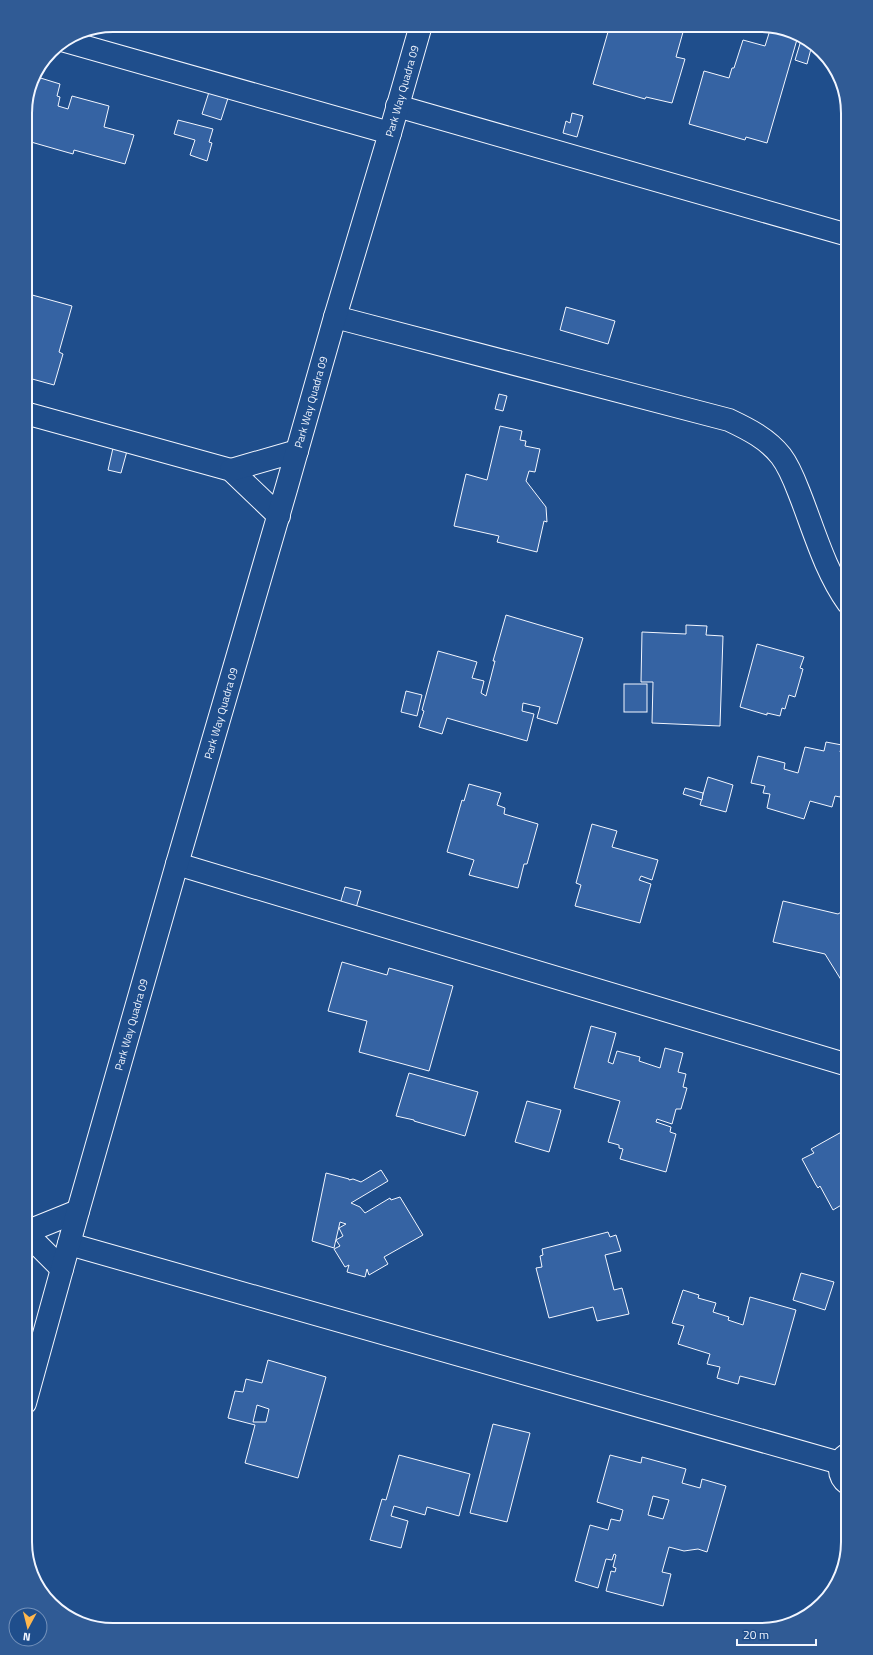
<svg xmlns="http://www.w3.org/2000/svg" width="873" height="1655" font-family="'Titillium Web',sans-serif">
	<rect width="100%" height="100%" fill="#1f4e8c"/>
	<g fill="#3563a3" stroke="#f2f6ff" fill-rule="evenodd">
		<polygon points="610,25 685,25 676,57 685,59 672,103 646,97 645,99 593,84"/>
		<polygon points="771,27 798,36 767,143 746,137 745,140 689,124 704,71 729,78 732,68 734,68 743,40 765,46"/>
		<polygon points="802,37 808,40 807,43 812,45 807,64 795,60"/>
		<polygon points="34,76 60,84 57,96 60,97 58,106 68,109 72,96 109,106 104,127 134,135 125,164 74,150 73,154 31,142 25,161 25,107"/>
		<polygon points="209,92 229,95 221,120 202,114"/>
		<polygon points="572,113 583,116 577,137 563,133 566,121 570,123"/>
		<polygon points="178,120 213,129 209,142 212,143 207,161 190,155 195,140 174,134"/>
		<polygon points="25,293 72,306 59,352 63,354 54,385 25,377"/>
		<polygon points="566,307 615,321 608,344 560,330"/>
		<polygon points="499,394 507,396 503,411 495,409"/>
		<polygon points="500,426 522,431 520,440 526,441 525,446 540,449 535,472 529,471 526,481 546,507 547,522 544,521 537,552 497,542 499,536 454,526 466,474 487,480"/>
		<polygon points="113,448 127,451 121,473 108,470"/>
		<polygon points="506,615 583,638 557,724 537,718 540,707 523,703 522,711 534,714 527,741 447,718 442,734 419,727 424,711 422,710 438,651 477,662 472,678 484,681 481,693 486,696 495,661 493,661"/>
		<polygon points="686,625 707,626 706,635 723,636 720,726 652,723 653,682 641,682 642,632 686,634"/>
		<polygon points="757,644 804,657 800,668 803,669 795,697 789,695 785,709 782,708 780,716 767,713 767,715 740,707"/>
		<polygon points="25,655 30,657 25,673"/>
		<rect x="624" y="684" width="23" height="28"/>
		<polygon points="406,691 422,695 417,716 401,712"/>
		<polygon points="826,742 842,745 840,752 847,754 841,774 846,776 840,797 835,796 832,807 810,801 804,819 767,808 770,794 763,793 765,786 751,783 758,756 785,763 784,769 798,773 805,747 824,751"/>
		<polygon points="708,777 733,785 726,812 700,805"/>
		<polygon points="469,784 501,793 497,805 505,808 504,814 538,824 527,864 524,864 518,888 469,875 474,860 447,852 462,800 464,801"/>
		<polygon points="685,788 703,793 702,800 683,794"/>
		<polygon points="592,824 617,831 612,847 658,860 652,880 641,876 639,880 651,884 640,923 575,906 581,885 576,883"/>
		<polygon points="345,887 361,891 356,908 340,904"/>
		<polygon points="783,901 838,914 848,908 848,991 825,954 773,942"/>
		<polygon points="342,962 387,975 389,968 453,986 429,1071 359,1052 367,1021 328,1011"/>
		<polygon points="591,1026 616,1033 608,1062 613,1064 617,1051 640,1057 639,1061 660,1068 665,1048 683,1053 678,1072 686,1074 683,1087 687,1088 681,1109 676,1109 672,1124 657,1119 656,1122 671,1127 670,1132 676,1134 666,1172 620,1159 623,1149 619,1148 619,1145 608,1142 620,1101 574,1088"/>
		<polygon points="409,1073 478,1092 465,1136 414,1121 414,1120 396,1116"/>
		<polygon points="527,1101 561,1110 549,1152 515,1142"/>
		<polygon points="845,1130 847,1133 848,1133 848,1201 833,1210 820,1186 818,1188 816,1185 802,1159 814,1153 811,1149"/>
		<polygon points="381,1170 388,1181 351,1203 360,1207 365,1213 390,1198 391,1200 400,1197 423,1235 384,1257 388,1264 369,1275 367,1269 365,1277 347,1272 349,1265 345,1267 334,1249 340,1246 336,1240 343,1236 339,1228 346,1224 340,1222 334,1248 312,1241 326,1173 349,1179 349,1180 353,1179 361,1182"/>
		<polygon points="608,1232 610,1237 616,1235 621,1251 605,1255 614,1290 622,1288 629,1314 597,1321 593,1307 549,1318 536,1268 542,1267 540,1256 543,1255 542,1249"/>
		<polygon points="801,1273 834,1282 825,1310 793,1300"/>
		<polygon points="683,1290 699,1295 698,1298 716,1303 713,1312 729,1317 728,1320 743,1325 750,1297 796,1310 775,1385 740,1376 738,1384 717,1378 720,1367 707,1364 710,1354 678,1344 684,1326 672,1323"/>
		<path d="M268,1360L326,1377L298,1478L245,1463L255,1425L228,1418L235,1391L243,1392L246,1379L262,1383ZM257,1405L269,1409L266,1422H253Z"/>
		<polygon points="493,1424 530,1433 507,1522 470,1513"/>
		<polygon points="399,1455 470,1474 459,1516 427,1507 425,1515 394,1506 391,1516 408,1521 401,1548 370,1540 382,1499 386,1500"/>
		<path d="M610,1455L641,1463L642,1457L686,1469L682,1483L700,1488L702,1479L726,1486L707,1552L698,1549L684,1551L669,1547L662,1572L671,1574L663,1606L606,1591L611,1571L615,1572L616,1568L613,1567L616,1555L614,1554L612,1560L606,1559L598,1588L575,1581L590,1525L608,1530L611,1519L620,1521L623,1510L597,1502ZM653,1496L669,1500L663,1519L648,1515Z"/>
	</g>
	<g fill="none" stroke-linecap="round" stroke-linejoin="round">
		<g stroke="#f2f6ff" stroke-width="24">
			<g id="minor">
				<polyline points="65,41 390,133"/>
				<polyline points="397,106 848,235"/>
				<path d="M335,317L729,420C748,429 768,439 781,456C791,469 796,485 802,500C815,534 826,572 848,603"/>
				<polyline points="25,413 231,470 279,516"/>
				<polyline points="231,470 297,451"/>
				<polyline points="177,864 848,1065"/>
				<polyline points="25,1232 62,1269"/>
				<polyline points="26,1232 78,1211"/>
				<polyline points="69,1244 840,1463"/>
				<path id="s1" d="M25,1403L78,1211L177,864L287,486L335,317L390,133L421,25"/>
				<path d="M848,1484C838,1477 836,1460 848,1454"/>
			</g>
		</g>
		<use href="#minor" stroke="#1f4e8c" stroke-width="22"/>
	</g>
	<g text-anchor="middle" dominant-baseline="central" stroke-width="3" stroke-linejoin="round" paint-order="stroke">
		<g font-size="11" fill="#f2f6ff" stroke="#1f4e8c">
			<text stroke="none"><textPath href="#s1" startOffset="1365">Park Way Quadra 09</textPath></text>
			<text stroke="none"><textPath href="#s1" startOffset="1041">Park Way Quadra 09</textPath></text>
			<text stroke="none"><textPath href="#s1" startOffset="717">Park Way Quadra 09</textPath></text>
			<text stroke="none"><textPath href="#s1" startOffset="393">Park Way Quadra 09</textPath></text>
		</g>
	</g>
	<path d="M0 0H873V1655H0ZM113 32H760A81 81 0 0 1 841 113V1542A81 81 0 0 1 760 1623H113A81 81 0 0 1 32 1542V113A81 81 0 0 1 113 32Z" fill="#305b95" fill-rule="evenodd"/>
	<path fill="none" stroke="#f2f6ff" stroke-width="2" d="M113 32H760A81 81 0 0 1 841 113V1542A81 81 0 0 1 760 1623H113A81 81 0 0 1 32 1542V113A81 81 0 0 1 113 32Z"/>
	<g transform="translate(28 1627) rotate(187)"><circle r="19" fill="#1f4e8c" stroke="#7391ba"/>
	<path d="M0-3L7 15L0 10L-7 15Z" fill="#ffb74d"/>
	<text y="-6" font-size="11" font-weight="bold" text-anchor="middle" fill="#f2f6ff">N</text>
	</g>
	<path d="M737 1639v6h79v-6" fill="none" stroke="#f2f6ff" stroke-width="2"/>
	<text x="743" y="1639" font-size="12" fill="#f2f6ff" stroke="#1f4e8c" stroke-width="3" paint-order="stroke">20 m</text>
</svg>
